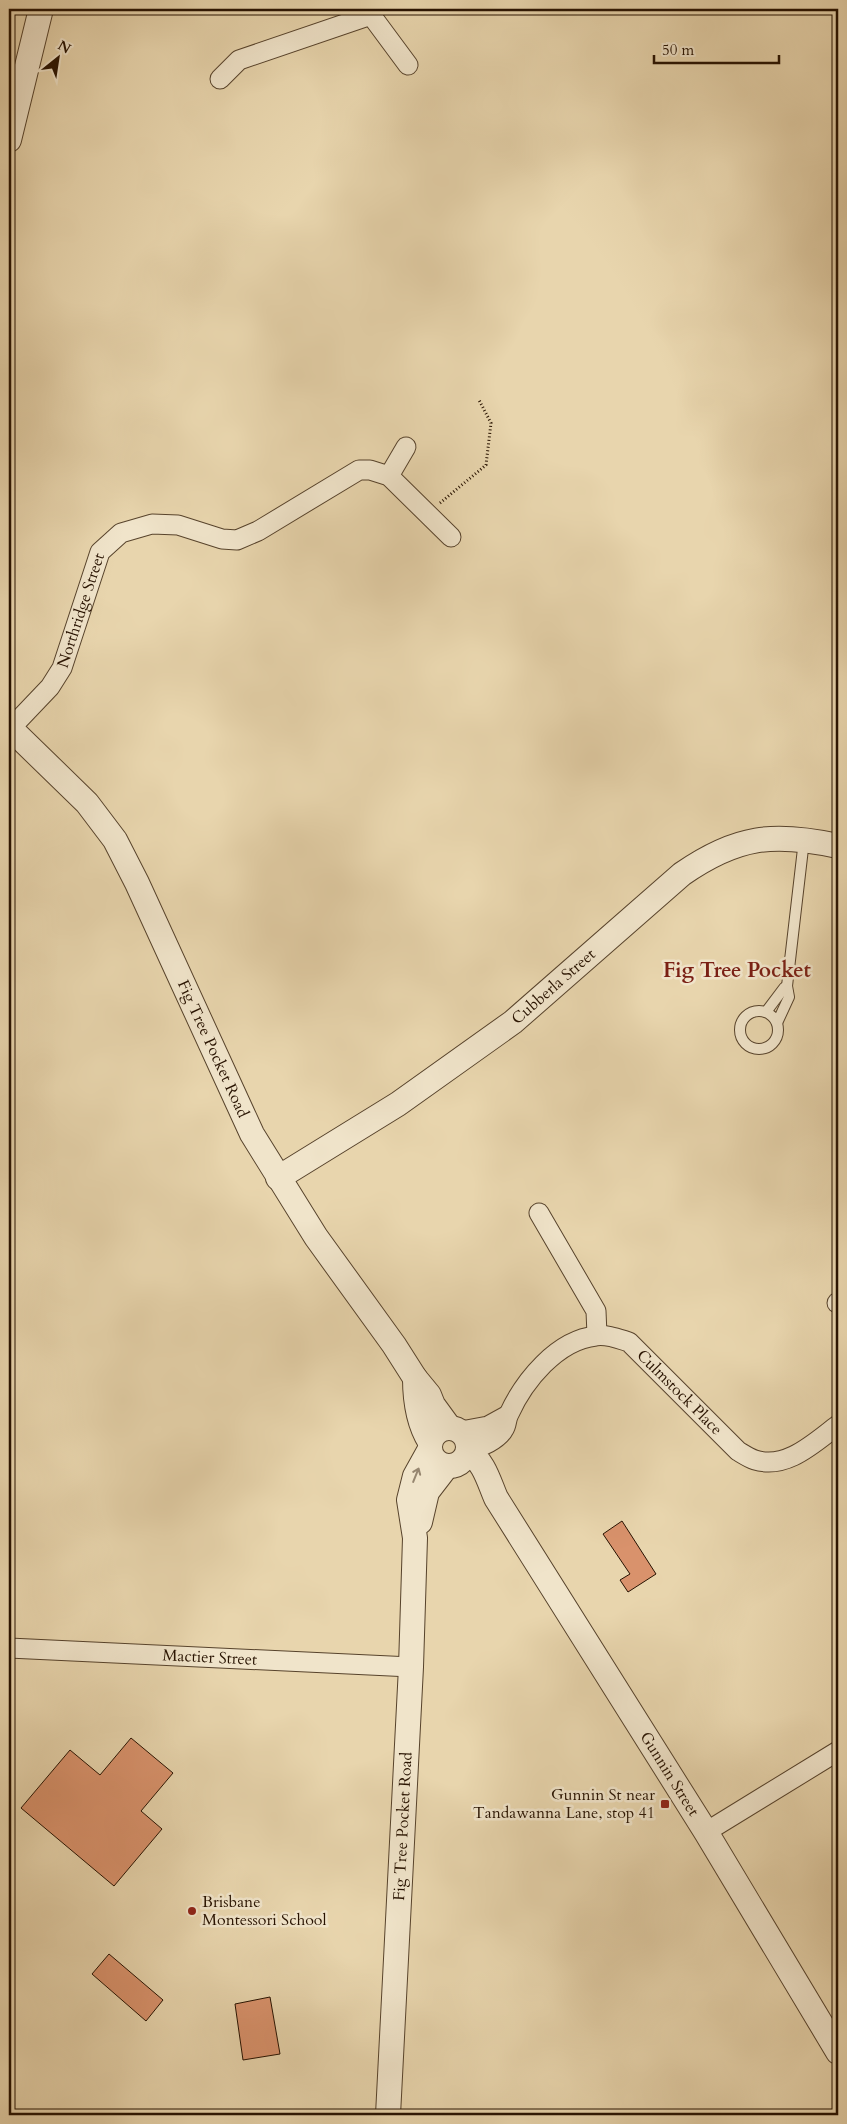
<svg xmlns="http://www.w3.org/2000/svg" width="847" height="2124" font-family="Cardo,serif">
	<rect width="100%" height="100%" fill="#e8d5ad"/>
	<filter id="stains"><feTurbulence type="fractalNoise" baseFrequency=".004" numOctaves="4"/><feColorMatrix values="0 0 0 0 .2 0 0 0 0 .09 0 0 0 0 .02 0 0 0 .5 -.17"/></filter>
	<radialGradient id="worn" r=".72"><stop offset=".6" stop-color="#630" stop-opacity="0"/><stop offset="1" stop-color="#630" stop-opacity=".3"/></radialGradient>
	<g fill="#d9926c" stroke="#271201">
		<polygon points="622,1521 656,1574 628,1592 620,1580 630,1574 603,1534"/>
		<polygon points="131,1738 173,1773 141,1811 162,1829 114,1886 21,1808 70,1750 100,1775"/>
		<polygon points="109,1954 163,2000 146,2021 92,1974"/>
		<polygon points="270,1997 280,2054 243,2060 235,2004"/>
	</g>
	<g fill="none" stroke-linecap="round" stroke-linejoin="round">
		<g stroke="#57432c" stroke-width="12">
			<g id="service">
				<circle cx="759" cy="1030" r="19"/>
				<polyline points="766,1012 784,988 787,986"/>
				<polyline points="777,1023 789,997 787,986 804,840"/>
			</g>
		</g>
		<g stroke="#57432c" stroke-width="21">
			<g id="minor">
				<polyline points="373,9 371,15 408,65"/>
				<polyline points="220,79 239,60 371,15"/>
				<polyline points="389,476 406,447"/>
				<path id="s1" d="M10,729L50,687L62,668L100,552L121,533L152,524L178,525L222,539L237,540L258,531L359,470H370L389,476L451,537"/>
				<polyline points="539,1213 596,1311 597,1335"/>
				<polyline points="837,1303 838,1302"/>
				<polyline points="461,1431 488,1426 508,1415"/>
				<path id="s2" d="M469,1448C480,1449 499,1439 504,1429C507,1425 506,1419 509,1414C524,1381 557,1340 596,1336C607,1334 619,1339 629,1342L738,1451C743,1454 749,1458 755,1460C787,1470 815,1442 838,1425"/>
				<path id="s3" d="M9,1648L411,1667"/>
				<polyline points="706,1832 838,1751"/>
			</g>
		</g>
		<g stroke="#57432c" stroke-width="26">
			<g id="tertiary">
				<polyline points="9,140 41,9"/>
				<path id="s4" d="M9,727L87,803L115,840L137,883L252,1134L316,1237L394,1345L415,1378L429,1395L433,1405L449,1427"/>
				<path id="s5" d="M278,1178L398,1104L513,1022L682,874C737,836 773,832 838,846"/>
				<path d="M415,1378C415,1401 418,1423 430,1442"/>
				<circle cx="449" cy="1447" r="19"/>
				<path id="s6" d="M468,1452C484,1461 489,1482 496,1498L706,1832L838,2052"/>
				<polyline points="420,1522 427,1492 447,1466"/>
				<path id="s7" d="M388,2115L411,1667L415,1538L409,1500L415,1476L430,1449"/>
			</g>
		</g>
		<polyline stroke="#271201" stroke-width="3" stroke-dasharray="1 2.5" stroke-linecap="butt" points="440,503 486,465 491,423 479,400"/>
		<use href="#service" stroke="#f0e4ca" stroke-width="10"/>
		<use href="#minor" stroke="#f0e4ca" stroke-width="19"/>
		<use href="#tertiary" stroke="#f0e4ca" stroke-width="24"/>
	</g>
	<defs><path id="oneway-shaft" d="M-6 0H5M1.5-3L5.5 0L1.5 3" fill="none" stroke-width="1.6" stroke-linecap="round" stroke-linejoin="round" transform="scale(1.25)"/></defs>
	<use stroke="#968670" href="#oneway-shaft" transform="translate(416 1475) rotate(-68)"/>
	<g fill="#8f2418" stroke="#f0e4ca" stroke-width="2">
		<rect x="660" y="1799" width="10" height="10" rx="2.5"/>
		<circle cx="192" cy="1911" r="5"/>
	</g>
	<g text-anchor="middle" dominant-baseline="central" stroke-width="5" stroke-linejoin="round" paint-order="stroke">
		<g font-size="16" fill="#271201" stroke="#f0e4ca">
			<text stroke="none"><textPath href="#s1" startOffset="141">Northridge Street</textPath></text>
			<text stroke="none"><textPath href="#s5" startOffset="336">Cubberla Street</textPath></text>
			<text stroke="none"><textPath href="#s4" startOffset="386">Fig Tree Pocket Road</textPath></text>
			<text stroke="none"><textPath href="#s2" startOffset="284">Culmstock Place</textPath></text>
			<text stroke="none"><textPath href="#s3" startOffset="201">Mactier Street</textPath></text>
			<text stroke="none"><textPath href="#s6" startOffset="381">Gunnin Street</textPath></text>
			<text stroke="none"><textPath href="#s7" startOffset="289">Fig Tree Pocket Road</textPath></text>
		</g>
		<g font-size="16" fill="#271201" stroke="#f0e4ca" text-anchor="end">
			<text x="655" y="1795">Gunnin St near<tspan x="655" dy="18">Tandawanna Lane, stop 41</tspan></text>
			<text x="202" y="1902" text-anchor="start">Brisbane<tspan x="202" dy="18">Montessori School</tspan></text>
		</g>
		<g font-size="21" font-weight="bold" fill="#7a1f14" stroke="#f0e4ca">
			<text x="737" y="970">Fig Tree Pocket</text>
		</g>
	</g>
	<rect width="847" height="2124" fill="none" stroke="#e8d5ad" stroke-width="30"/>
	<rect x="10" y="10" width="827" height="2104" fill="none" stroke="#271201" stroke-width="2.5"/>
	<rect x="15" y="15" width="817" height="2094" fill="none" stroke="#271201"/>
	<g transform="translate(58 58) rotate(30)" stroke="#f0e4ca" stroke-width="4" paint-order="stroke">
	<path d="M0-4L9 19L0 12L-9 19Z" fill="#271201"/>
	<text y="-8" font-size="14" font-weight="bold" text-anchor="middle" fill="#271201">N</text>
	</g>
	<path d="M654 55v8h125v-8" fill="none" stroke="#271201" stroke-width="2.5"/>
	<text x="662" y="55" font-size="15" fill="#271201" stroke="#f0e4ca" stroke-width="4" paint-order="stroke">50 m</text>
	<rect width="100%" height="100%" filter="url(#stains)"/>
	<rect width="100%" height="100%" fill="url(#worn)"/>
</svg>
